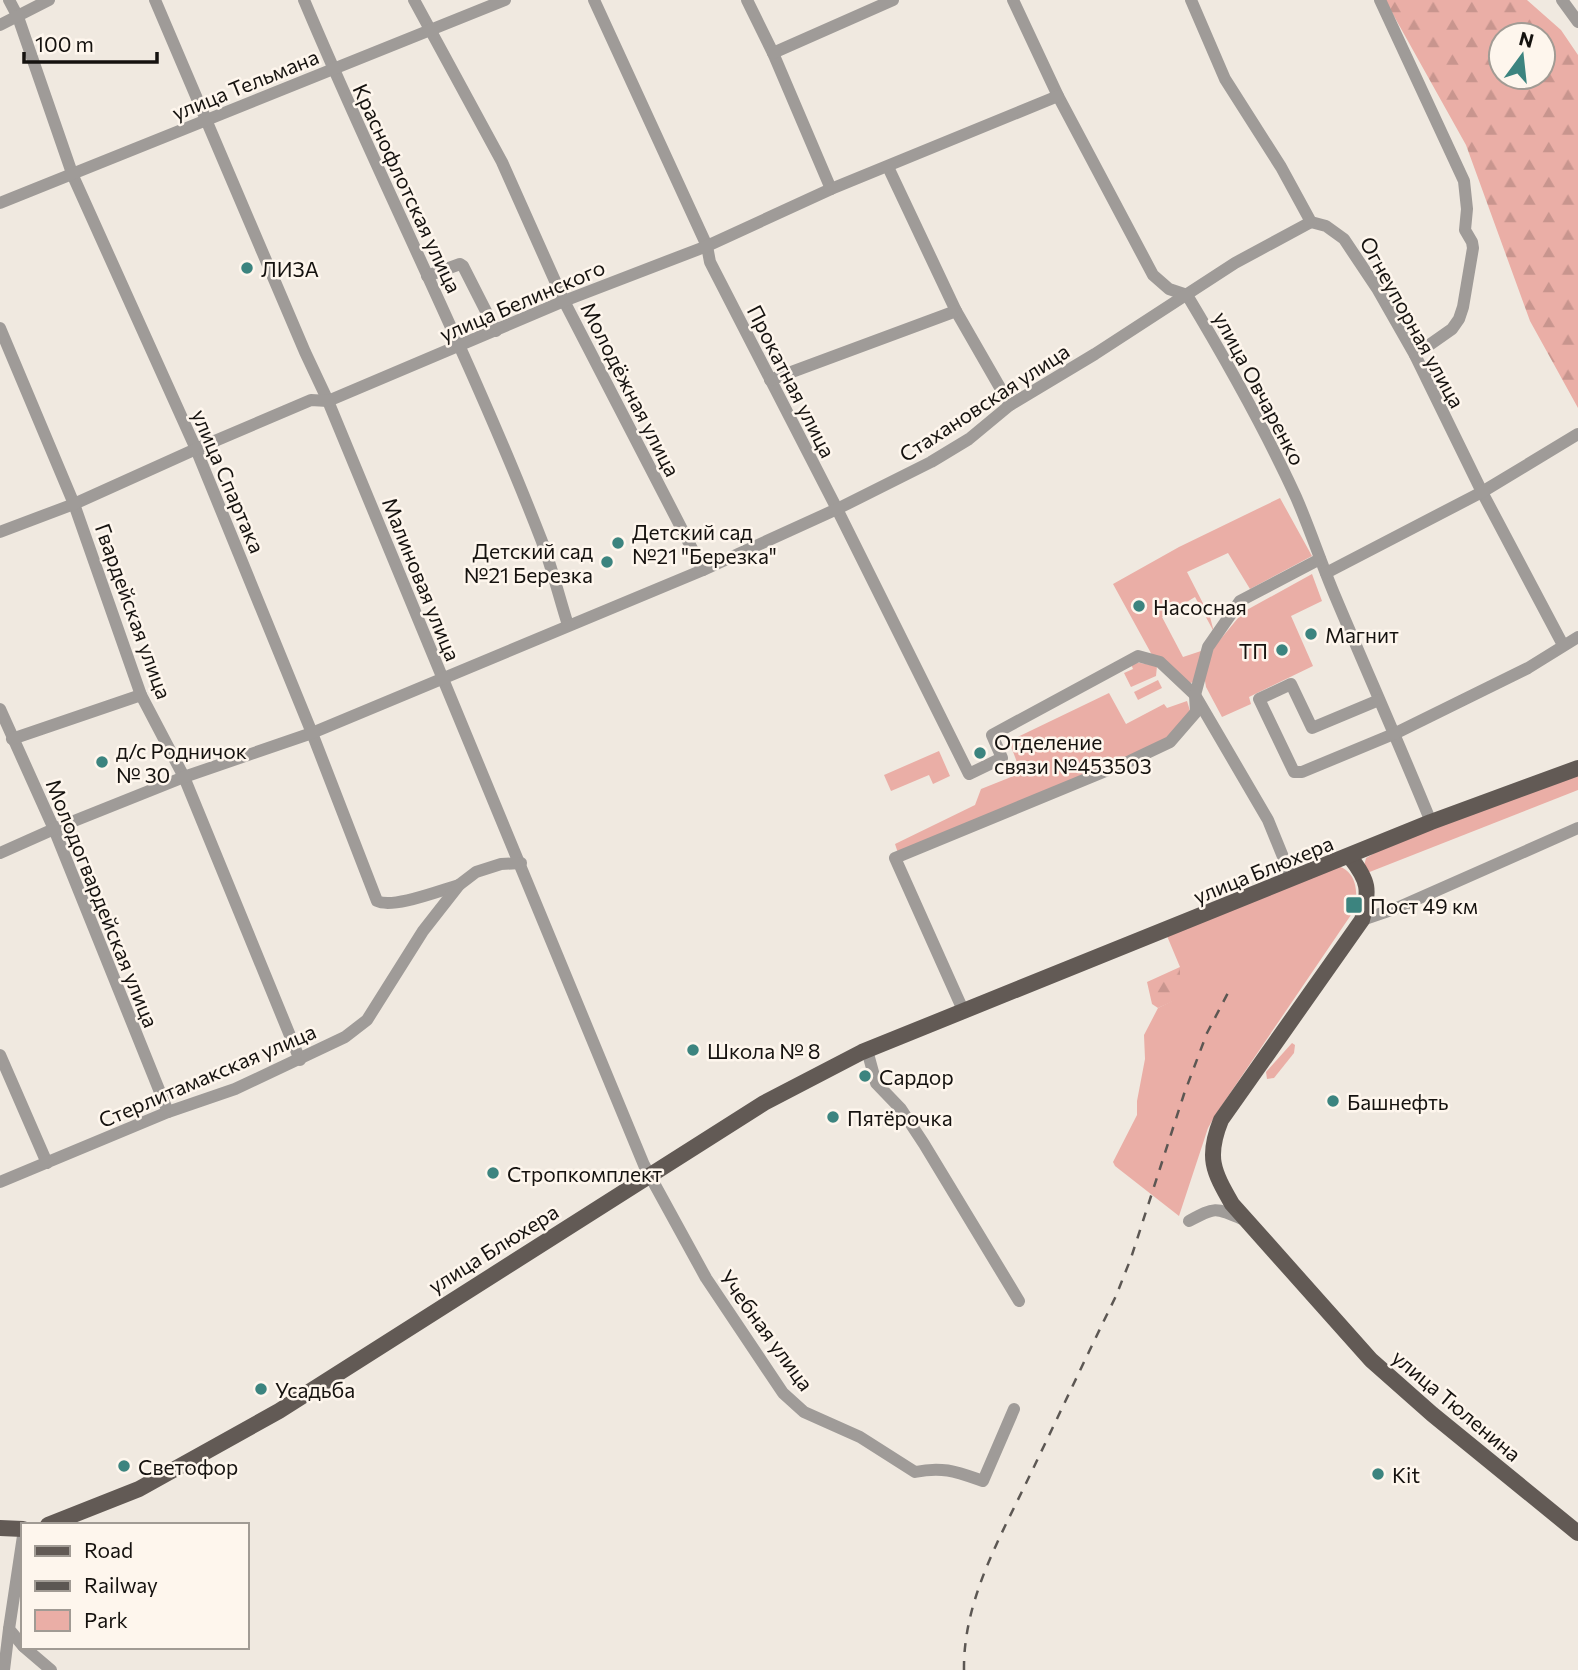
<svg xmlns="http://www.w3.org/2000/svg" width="1578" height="1670" font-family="Commissioner,sans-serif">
	<defs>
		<pattern id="forest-firs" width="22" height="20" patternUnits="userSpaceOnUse" patternTransform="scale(1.75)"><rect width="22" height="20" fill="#eaaea6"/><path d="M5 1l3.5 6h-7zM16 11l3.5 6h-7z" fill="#c8958e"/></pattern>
	</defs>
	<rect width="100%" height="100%" fill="#f0e9e0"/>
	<g fill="#eaaea6">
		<polygon points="1280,498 1312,556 1250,589 1228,553 1187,572 1210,617 1214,632 1195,597 1162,617 1183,657 1204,650 1195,682 1190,683 1152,655 1113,584 1179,547"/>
		<polygon points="1312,574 1322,601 1291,616 1313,666 1249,697 1251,704 1222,717 1206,687 1204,675 1214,647 1243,612"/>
		<polygon points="1135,662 1157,666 1156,676 1131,687 1124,673 1133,669 1131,664"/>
		<polygon points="1158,680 1162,688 1138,700 1134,692"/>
		<polygon points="1109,693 1126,724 1164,704 1167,708 1187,701 1191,714 1167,741 898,853 895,844 975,805 981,789 1021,773 1009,741"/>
		<polygon points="939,751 950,776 933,784 929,775 891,791 884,775"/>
		<polygon points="1578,774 1578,790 1367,873 1364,866 1366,858 1385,847"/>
		<path d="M1338,866C1357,872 1358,892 1355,909L1216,1114L1208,1128L1179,1216L1115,1166L1113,1162L1137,1115V1101L1145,1059L1144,1035L1158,1008L1180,997V967L1167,936Z"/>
		<polygon points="1292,1043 1295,1045 1294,1053 1274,1078 1267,1079 1266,1072"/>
	</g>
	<g fill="url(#forest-firs)" fill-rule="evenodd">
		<path d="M1385,0H1527L1561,30L1578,55V408L1530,321L1466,145ZM1501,35H1543V77H1501Z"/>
		<polygon points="1180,967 1180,998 1158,1008 1152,1004 1147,982"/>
	</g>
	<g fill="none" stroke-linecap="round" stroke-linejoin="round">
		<g stroke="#9f9b98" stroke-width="12">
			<path d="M9,0L18,17L73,176L196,449L312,733L377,901C393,909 441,890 459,885"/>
			<path d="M155,0L305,352L328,401L644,1165L706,1278L783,1393L804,1412L860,1437L915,1472C943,1466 957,1472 983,1481L1014,1409"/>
			<path d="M304,0C380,181 470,356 541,539C552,567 559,597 568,625"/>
			<polyline points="414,0 502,162 564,301 703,570"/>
			<polyline points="594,0 707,246 710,262 837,509 969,774 1002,758 992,735 1138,656 1160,662 1195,695 1268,820 1292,879"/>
			<polyline points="747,0 773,53 831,189"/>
			<path d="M1013,0L1058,96L1153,275L1169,289L1187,295C1226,360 1264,427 1296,497C1310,529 1321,563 1335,596C1367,672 1400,746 1431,822"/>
			<polyline points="1191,0 1225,79 1281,167 1311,222 1326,226 1344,239 1378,290 1415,355 1482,492 1563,645"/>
			<polyline points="1380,0 1464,181 1467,209 1465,230 1472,242 1473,248 1463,307 1459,319 1452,329 1415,355"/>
			<polyline points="1562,0 1578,22"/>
			<polyline points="0,25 49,0"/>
			<polyline points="773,53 893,0"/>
			<polyline points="888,167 956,311 1010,405"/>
			<polyline points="0,203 505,0"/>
			<polyline points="427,276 460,264 463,266 496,331"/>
			<polyline points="0,328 74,504 141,695 184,777 300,1060"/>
			<polyline points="770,380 956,311"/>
			<polyline points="0,532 74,504 196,449 311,400 328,401 564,301 707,246 831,189 1058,96"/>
			<polyline points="1326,573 1482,492 1578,434"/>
			<polyline points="1379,700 1312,728 1291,684 1259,699 1294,772 1302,772 1396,733 1528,668 1578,637"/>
			<polyline points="0,709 54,829 168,1112"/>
			<polyline points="12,739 141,695"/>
			<polyline points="0,853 54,829 184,777 312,733 703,570 837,509 931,462 969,439 1010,405 1095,354 1235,263 1311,222"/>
			<polyline points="1362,920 1397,908 1578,828"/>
			<polyline points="963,1010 895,858 1130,761 1170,742 1196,712 1195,695 1208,647 1240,601 1320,559"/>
			<polyline points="867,1050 876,1083 901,1109 924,1144 1019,1301"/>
			<polyline points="0,1055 47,1163"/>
			<polyline points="0,1182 168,1112 235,1089 345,1037 367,1020 423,931 459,885 476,872 501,864 521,863"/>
			<path d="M1189,1221C1215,1207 1215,1207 1242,1219"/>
			<polyline points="23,1536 9,1629 23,1646"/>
			<polyline points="24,1647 51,1670"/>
			<polyline points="4,1670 9,1629"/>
		</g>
		<g stroke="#625a55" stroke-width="16">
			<path d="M1350,857C1369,881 1370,890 1362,920L1221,1120C1206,1157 1213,1171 1232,1204L1371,1360L1432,1414L1578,1533"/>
			<polyline points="48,1525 139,1489 279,1411 764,1103 862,1052 1431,822 1578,768"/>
			<polyline points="0,1528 23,1529"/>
		</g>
		<path stroke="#5c5753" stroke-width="2.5" stroke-dasharray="9 9" stroke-linecap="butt" d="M964,1670C963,1600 1001,1536 1030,1475C1059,1415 1087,1355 1116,1296L1131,1258L1184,1094L1207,1033L1230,989"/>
	</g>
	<g fill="#3c847f" stroke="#fef6ed" stroke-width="2.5">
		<circle cx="247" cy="268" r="7"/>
		<circle cx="618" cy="543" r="7"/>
		<circle cx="607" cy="562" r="7"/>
		<circle cx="1139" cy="606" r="7"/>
		<circle cx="1311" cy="634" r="7"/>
		<circle cx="1282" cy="650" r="7"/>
		<circle cx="980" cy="753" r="7"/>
		<circle cx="102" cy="762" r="7"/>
		<rect x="1345" y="896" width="18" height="18" rx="3.5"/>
		<circle cx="693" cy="1050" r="7"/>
		<circle cx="865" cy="1076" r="7"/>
		<circle cx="1333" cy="1101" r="7"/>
		<circle cx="833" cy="1117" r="7"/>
		<circle cx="493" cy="1173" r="7"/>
		<circle cx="261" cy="1389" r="7"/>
		<circle cx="124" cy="1466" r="7"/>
		<circle cx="1378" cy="1474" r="7"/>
	</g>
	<g text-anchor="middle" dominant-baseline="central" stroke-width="5" stroke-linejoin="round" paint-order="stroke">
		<g font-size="21" fill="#15120f" stroke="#fef6ed">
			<text transform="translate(245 84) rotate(-22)">улица Тельмана</text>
			<text transform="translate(408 188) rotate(65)">Краснофлотская улица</text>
			<text transform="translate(522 300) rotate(-23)">улица Белинского</text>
			<text transform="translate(1413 322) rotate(61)">Огнеупорная улица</text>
			<text transform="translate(792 381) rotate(63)">Прокатная улица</text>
			<text transform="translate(1260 388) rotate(62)">улица Овчаренко</text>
			<text transform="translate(631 389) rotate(63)">Молодёжная улица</text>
			<text transform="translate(984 402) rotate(-33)">Стахановская улица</text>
			<text transform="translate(229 481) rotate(67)">улица Спартака</text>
			<text transform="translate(422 579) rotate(68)">Малиновая улица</text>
			<text transform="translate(134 611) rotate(70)">Гвардейская улица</text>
			<text transform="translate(1263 869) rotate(-22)">улица Блюхера</text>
			<text transform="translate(103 903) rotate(68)">Молодогвардейская улица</text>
			<text transform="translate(207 1075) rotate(-23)">Стерлитамакская улица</text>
			<text transform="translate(493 1248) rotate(-32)">улица Блюхера</text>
			<text transform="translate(767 1330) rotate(54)">Учебная улица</text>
			<text transform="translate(1457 1405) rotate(40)">улица Тюленина</text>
		</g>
		<g font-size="21" fill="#15120f" stroke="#fef6ed" text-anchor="start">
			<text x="261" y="268">ЛИЗА</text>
			<text x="632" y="531">Детский сад<tspan x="632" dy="24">№21 "Березка"</tspan></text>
			<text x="593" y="550" text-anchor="end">Детский сад<tspan x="593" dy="24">№21 Березка</tspan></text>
			<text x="1153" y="606">Насосная</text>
			<text x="1325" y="634">Магнит</text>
			<text x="1268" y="650" text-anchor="end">ТП</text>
			<text x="994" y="741">Отделение<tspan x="994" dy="24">связи №453503</tspan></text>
			<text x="116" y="750">д/с Родничок<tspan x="116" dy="24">№ 30</tspan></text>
			<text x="1370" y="905">Пост 49 км</text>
			<text x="707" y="1050">Школа № 8</text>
			<text x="879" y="1076">Сардор</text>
			<text x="1347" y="1101">Башнефть</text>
			<text x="847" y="1117">Пятёрочка</text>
			<text x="507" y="1173">Стропкомплект</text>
			<text x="275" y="1389">Усадьба</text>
			<text x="138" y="1466">Светофор</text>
			<text x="1392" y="1474">Kit</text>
		</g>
	</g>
	<rect x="21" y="1523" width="228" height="126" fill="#fef6ed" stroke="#a19b94" stroke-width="2"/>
	<rect x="35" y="1546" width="35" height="10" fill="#625a55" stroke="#a19b94" stroke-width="2"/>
	<text x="84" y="1558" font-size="21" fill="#15120f">Road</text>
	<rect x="35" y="1581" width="35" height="10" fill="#5c5753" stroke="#a19b94" stroke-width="2"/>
	<text x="84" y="1593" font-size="21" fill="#15120f">Railway</text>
	<rect x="35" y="1610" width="35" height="21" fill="#eaaea6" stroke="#a19b94" stroke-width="2"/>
	<text x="84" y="1628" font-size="21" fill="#15120f">Park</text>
	<g transform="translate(1522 56) rotate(15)"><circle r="33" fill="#fef6ed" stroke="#a19b94" stroke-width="2"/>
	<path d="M0-5L12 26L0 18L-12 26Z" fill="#3c847f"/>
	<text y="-10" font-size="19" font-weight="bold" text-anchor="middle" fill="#15120f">N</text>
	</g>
	<path d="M24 52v10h133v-10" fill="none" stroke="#15120f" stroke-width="3.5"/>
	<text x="35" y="52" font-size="21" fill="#15120f" stroke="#fef6ed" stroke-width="5" paint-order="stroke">100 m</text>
</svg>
